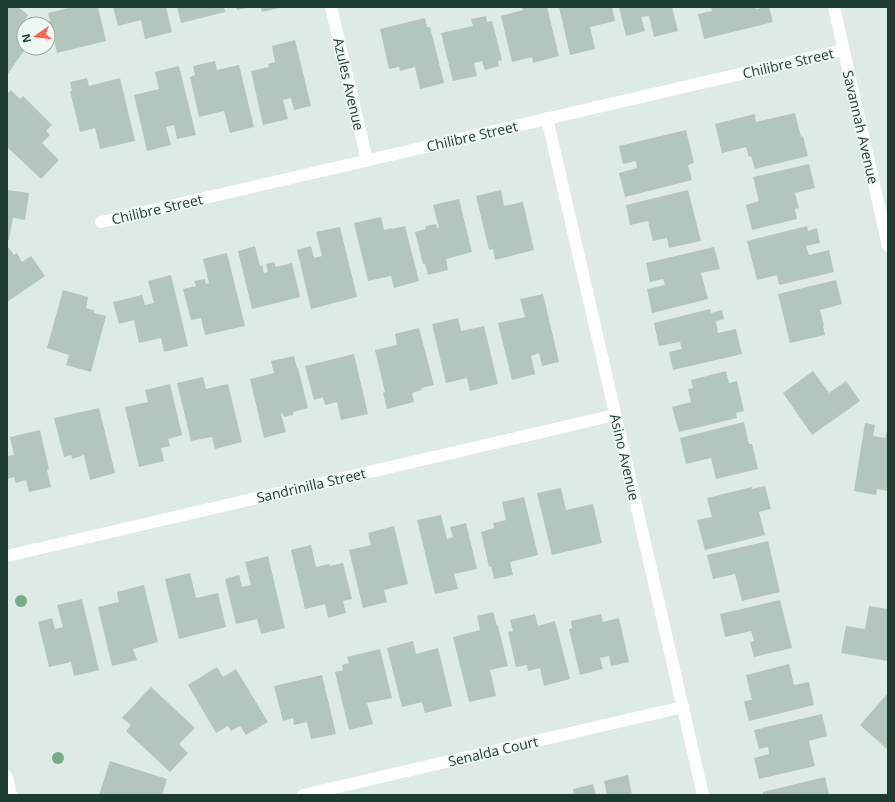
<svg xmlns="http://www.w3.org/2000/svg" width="895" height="802" font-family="'Open Sans',sans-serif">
	<rect width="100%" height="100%" fill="#ddebe4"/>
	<g fill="#b2c6bc">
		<polygon points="7,7 18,7 28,15 18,30 24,34 24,48 26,48 7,75"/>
		<polygon points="73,7 98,7 106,41 57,53 48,13"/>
		<polygon points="113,7 166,7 172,32 145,39 141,20 118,26"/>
		<polygon points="177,7 224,7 225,12 181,23"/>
		<polygon points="236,7 247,7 247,8 237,10"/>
		<polygon points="261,7 279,7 279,8 262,12"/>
		<polygon points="522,7 547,7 559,56 533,63 532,57 512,62 501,16 523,10"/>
		<polygon points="559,7 612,7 615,21 590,27 595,49 570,55"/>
		<polygon points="619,7 672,7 678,31 654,37 649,16 641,17 645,31 626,36"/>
		<polygon points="711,7 755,7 756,9 769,7 773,22 704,39 698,14 712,11"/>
		<polygon points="486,16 487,22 492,21 502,60 498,61 499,66 485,70 482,61 474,63 477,76 453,81 441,33 473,26 471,19"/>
		<polygon points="425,18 427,27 430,27 444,83 420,89 415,67 400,71 399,67 389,69 380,29"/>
		<polygon points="295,40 311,106 294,110 291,98 283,100 288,119 263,125 251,71 269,67 268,64 275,62 272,46"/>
		<polygon points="215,61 217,70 239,65 254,127 230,133 224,111 199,117 190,77 195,75 193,66"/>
		<polygon points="179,66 196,135 177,139 174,125 166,127 171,145 147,151 134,95 159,89 155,72"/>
		<polygon points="87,78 89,86 120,78 135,141 100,149 95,128 80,132 70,91 72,91 70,82"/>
		<polygon points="11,90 20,99 23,96 52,125 46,131 50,135 42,143 59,160 41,179 7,147 7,94"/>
		<polygon points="795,113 801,137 803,136 808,156 755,169 751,156 749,157 746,147 722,153 715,124 755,114 756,122"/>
		<polygon points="686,130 694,163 688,165 692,180 625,197 619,173 637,168 636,161 623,164 619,146"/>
		<polygon points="809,164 815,188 795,193 799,208 795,209 797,219 752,230 746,205 759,201 753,177"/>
		<polygon points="7,190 29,193 25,220 13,218 9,240 7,239"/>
		<polygon points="501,190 504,206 523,202 534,250 495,260 493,249 489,250 476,196"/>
		<polygon points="688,190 701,241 669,248 667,238 653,241 648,221 630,225 626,205"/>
		<polygon points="459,199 472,252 446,259 448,270 428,275 425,264 423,264 415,232 426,229 425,226 436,224 437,228 439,228 433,205"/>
		<polygon points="381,217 384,230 392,228 392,229 405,226 419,281 394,288 391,276 368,281 354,223"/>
		<polygon points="807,226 808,231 817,228 820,243 806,246 809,255 829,250 834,272 779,285 777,275 757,280 747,241"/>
		<polygon points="340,227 357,297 311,309 297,250 311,246 314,258 322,256 316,232"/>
		<polygon points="255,246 260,266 262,265 264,273 268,272 266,264 274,262 276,267 292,263 300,297 252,309 238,251"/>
		<polygon points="8,247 14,255 17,253 22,262 31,256 45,276 7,302 7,248"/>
		<polygon points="714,247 720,269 701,273 708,299 652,313 647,289 665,285 663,279 650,282 646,263"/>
		<polygon points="227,253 245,326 205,335 201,318 191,320 183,289 196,286 194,281 205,279 206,284 209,283 203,259"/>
		<polygon points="171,275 188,346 164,352 161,338 139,343 134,320 119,324 113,302 142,295 145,305 154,303 148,281"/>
		<polygon points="836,280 842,304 820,310 824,325 823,326 825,335 790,343 778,294"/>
		<polygon points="63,290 88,297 86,308 94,310 94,313 106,316 91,372 66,365 69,355 47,348"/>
		<polygon points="543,294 559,362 542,366 539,353 531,356 535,374 512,380 498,323 525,317 520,299"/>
		<polygon points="710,309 711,313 722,310 724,319 716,321 718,333 736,329 742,354 673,370 669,352 682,349 680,342 659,346 654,323"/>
		<polygon points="458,318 461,331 484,326 498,384 470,391 467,378 446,383 432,324"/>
		<polygon points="419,328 434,385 421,388 422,390 412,393 414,402 387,409 383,393 385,392 375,350 397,345 395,334"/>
		<polygon points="354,354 368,414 341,420 337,402 325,405 323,397 314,400 305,366"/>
		<polygon points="294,356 297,368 298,368 308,408 293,412 293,415 284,417 282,413 281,414 286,432 264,438 250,379 274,373 271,361"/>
		<polygon points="726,371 729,383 737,381 744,411 736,413 737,418 679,432 672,407 691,402 688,389 693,388 691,380"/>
		<polygon points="813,371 829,393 846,381 860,401 812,435 783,393"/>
		<polygon points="203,377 206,389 228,384 242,442 215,449 212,437 191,441 177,383"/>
		<polygon points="170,384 182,435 168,439 170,446 161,448 164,461 139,467 125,407 148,402 145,390"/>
		<polygon points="99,408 115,473 90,480 84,455 72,459 71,455 64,457 54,418"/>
		<polygon points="744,422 749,444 752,444 758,469 716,479 711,458 686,464 680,438"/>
		<polygon points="865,423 875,425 873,436 885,438 888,427 888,491 877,489 876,495 854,491"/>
		<polygon points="40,430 49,469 47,470 51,487 29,492 26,480 16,483 14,477 7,479 7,456 14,455 10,437"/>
		<polygon points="765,486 771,509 759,512 765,535 705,550 697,520 712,517 707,498 752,487 752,489"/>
		<polygon points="561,488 566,510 593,504 602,543 552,555 537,493"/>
		<polygon points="524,497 538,555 510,562 513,575 494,579 491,566 489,567 481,532 494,528 493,523 506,520 502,502"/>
		<polygon points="441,515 447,539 453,537 450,527 466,523 477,569 454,574 458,589 435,594 417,520"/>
		<polygon points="394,526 408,584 384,590 387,602 363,608 349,550 371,545 368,533"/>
		<polygon points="768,541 780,592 742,601 735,574 713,579 707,555"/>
		<polygon points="311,545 316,567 329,564 330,566 343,563 352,599 343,601 346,613 328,618 325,604 305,609 291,550"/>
		<polygon points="268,556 285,628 261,634 257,619 236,624 225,579 239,575 242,587 251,585 245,562"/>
		<polygon points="190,573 196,598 218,593 226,627 179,639 165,579"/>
		<polygon points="144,585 158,642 133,649 137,660 112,666 98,607 119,602 117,592"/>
		<polygon points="82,599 99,670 74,676 71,662 49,667 38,622 52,618 55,629 63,627 57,605"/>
		<polygon points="780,600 792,648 754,657 750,642 754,641 751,631 725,637 720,614"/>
		<polygon points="869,606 888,609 888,661 841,653 846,626 865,629"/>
		<polygon points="493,612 497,626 498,626 508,666 490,670 496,696 469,702 453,637 480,630 477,616"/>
		<polygon points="535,614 538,626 555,621 570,679 544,686 540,668 528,671 527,665 516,667 508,632 513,631 510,620"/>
		<polygon points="601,614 603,622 619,618 629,662 611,666 609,656 600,658 603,669 580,675 569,629 572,628 571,621"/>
		<polygon points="413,641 416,654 438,648 452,706 425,713 422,702 402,707 387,648"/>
		<polygon points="380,649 392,698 367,703 373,724 349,730 335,672 343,670 342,665 349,663 347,657"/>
		<polygon points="789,664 794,685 809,682 814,705 749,721 744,701 752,700 746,675"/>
		<polygon points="217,667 223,677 236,669 268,722 246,735 240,726 231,731 228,726 216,733 188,685"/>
		<polygon points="322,675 336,734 311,739 307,722 294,725 293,718 283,721 274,686"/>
		<polygon points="151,687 195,728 179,744 188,753 170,772 126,731 131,725 122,718"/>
		<polygon points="888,693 888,750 860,725"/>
		<polygon points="822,714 827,736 809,741 815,766 759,779 754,758 769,754 768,747 759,749 754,730"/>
		<polygon points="110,761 167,779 162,795 99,795"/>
		<polygon points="628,775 632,795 607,795 604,781"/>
		<polygon points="825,777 829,795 763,795 763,792"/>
		<polygon points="593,784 596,795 574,795 573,789"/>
	</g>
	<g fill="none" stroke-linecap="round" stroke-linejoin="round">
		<g stroke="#fff" stroke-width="12">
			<polyline points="331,7 367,160"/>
			<polyline points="834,7 888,246"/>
			<polyline points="547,118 703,795"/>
			<polyline points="101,222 844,50"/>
			<polyline points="7,556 615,415"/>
			<polyline points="303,795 683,707"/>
		</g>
		<polyline stroke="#fff" stroke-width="12" points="7,777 11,795"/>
	</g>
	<g fill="#77ab88">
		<circle cx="21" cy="601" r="6"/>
		<circle cx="58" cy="758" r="6"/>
	</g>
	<g text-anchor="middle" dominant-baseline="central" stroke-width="3.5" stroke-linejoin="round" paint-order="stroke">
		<g font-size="14" fill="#1d3c31" stroke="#eef7f2">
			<text transform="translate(788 63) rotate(-13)">Chilibre Street</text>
			<text transform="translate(349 84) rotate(77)">Azules Avenue</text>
			<text transform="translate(861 127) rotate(77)">Savannah Avenue</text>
			<text transform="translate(472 136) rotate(-13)">Chilibre Street</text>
			<text transform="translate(157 209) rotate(-13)">Chilibre Street</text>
			<text transform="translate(625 457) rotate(77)">Asino Avenue</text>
			<text transform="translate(311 485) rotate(-13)">Sandrinilla Street</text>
			<text transform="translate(493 751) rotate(-13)">Senalda Court</text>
		</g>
	</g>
	<rect width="895" height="802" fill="none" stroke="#1d3c31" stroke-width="16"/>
	<g transform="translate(36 36) rotate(257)"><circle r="19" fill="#eef7f2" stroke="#9aaca5"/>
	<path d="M0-3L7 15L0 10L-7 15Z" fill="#ff6447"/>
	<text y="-6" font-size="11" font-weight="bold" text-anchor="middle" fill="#1d3c31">N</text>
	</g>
</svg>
